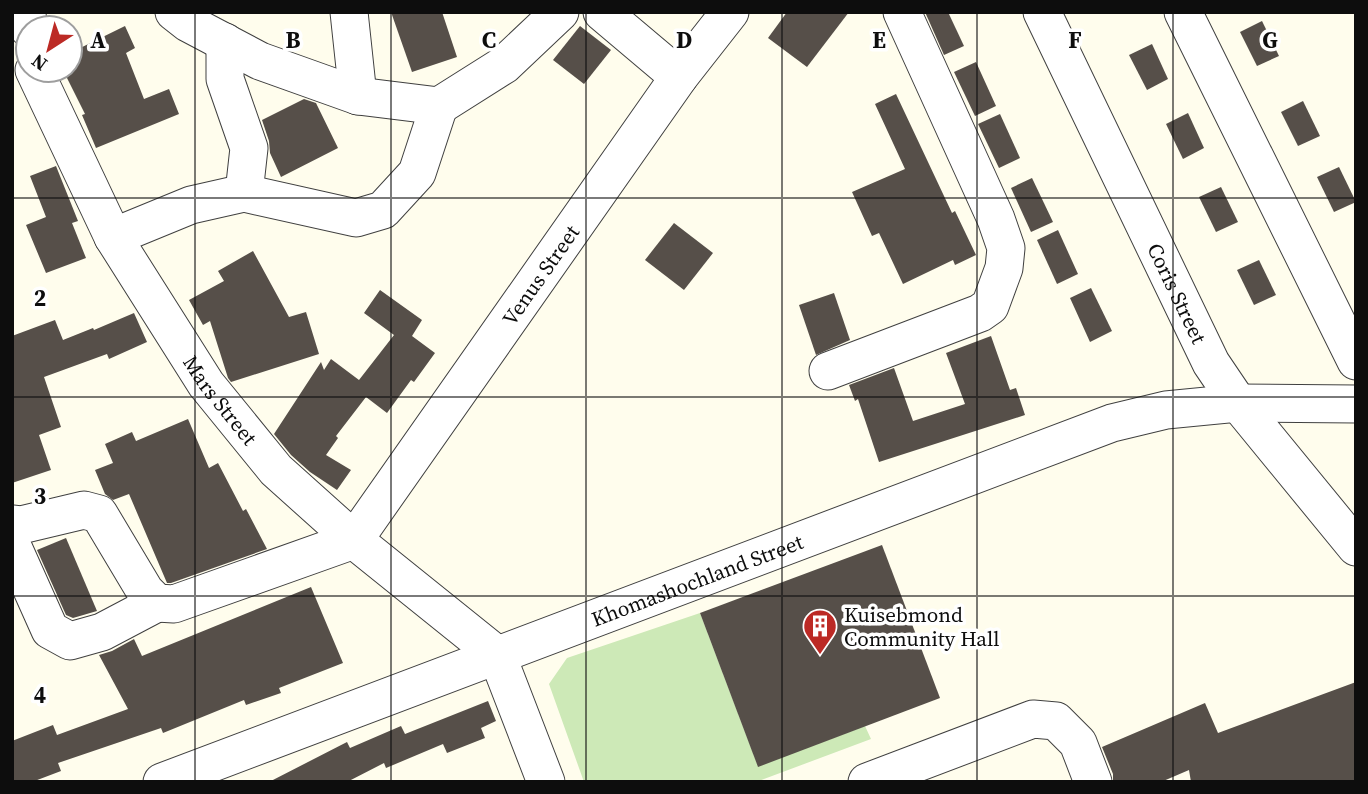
<svg xmlns="http://www.w3.org/2000/svg" width="1368" height="794" font-family="'Source Serif 4',serif">
	<rect width="100%" height="100%" fill="#fffded"/>
	<polygon fill="#cde9b7" points="700,613 758,766 865,726 871,739 756,782 584,782 549,684 567,658"/>
	<g fill="#564f49">
		<polygon points="391,12 442,12 457,57 412,72"/>
		<polygon points="787,12 849,12 807,67 768,38"/>
		<polygon points="925,12 948,12 964,46 944,55"/>
		<polygon points="1262,21 1279,56 1257,66 1240,32"/>
		<polygon points="125,26 135,48 126,53 144,99 169,89 179,114 96,148 82,115 85,114 63,70 70,70 70,53"/>
		<polygon points="580,26 611,50 584,84 553,60"/>
		<polygon points="1152,44 1168,79 1147,90 1129,55"/>
		<polygon points="976,62 996,106 975,116 954,72"/>
		<polygon points="896,94 952,213 955,211 976,255 955,265 953,260 903,284 879,233 872,236 852,192 905,169 875,104"/>
		<polygon points="304,99 316,103 338,148 281,177 270,153 269,141 262,120"/>
		<polygon points="1303,101 1320,136 1298,146 1281,112"/>
		<polygon points="1188,113 1204,148 1183,159 1166,124"/>
		<polygon points="1000,114 1020,158 999,168 978,124"/>
		<polygon points="56,166 78,221 72,223 86,258 46,273 26,225 46,217 30,176"/>
		<polygon points="1339,167 1356,202 1334,212 1317,177"/>
		<polygon points="1032,178 1053,222 1031,232 1011,188"/>
		<polygon points="1221,187 1238,222 1216,232 1199,197"/>
		<polygon points="674,223 713,253 684,290 645,260"/>
		<polygon points="1058,230 1078,274 1057,284 1037,240"/>
		<polygon points="253,251 289,317 306,312 319,354 231,382 228,378 210,321 203,325 189,300 224,281 218,271"/>
		<polygon points="1259,260 1276,295 1254,305 1237,270"/>
		<polygon points="1091,288 1112,331 1090,342 1070,298"/>
		<polygon points="380,290 422,320 412,336 435,353 414,382 411,380 387,413 366,397 336,436 338,438 326,455 351,470 337,490 310,472 291,455 274,434 321,362 324,370 331,359 359,380 394,335 364,313"/>
		<polygon points="834,293 850,340 816,355 799,305"/>
		<polygon points="134,313 147,342 109,359 107,354 44,377 61,427 39,435 51,470 12,483 12,336 55,320 63,340 93,328 94,330"/>
		<polygon points="991,336 1010,390 1016,388 1025,415 879,462 858,399 855,401 849,385 894,368 913,421 965,404 946,353"/>
		<polygon points="188,419 209,468 218,463 243,511 246,509 267,549 171,583 167,583 129,494 113,500 105,494 95,470 113,463 105,444 132,432 136,441"/>
		<polygon points="66,538 97,611 73,618 66,615 37,550"/>
		<polygon points="882,545 940,698 758,767 700,613"/>
		<polygon points="311,587 343,663 279,688 281,693 246,705 244,700 163,733 161,728 58,763 61,771 32,782 12,782 12,741 53,725 57,735 128,709 99,655 112,651 134,639 142,656"/>
		<polygon points="1356,682 1356,782 1191,782 1189,770 1161,782 1113,782 1113,774 1102,747 1205,703 1218,733"/>
		<polygon points="488,701 496,721 481,728 485,738 447,753 443,744 386,768 384,763 347,782 269,782 347,742 350,748 401,726 405,734"/>
	</g>
	<g fill="none" stroke-linecap="round" stroke-linejoin="round">
		<g stroke="#404040" stroke-width="39">
			<g id="minor">
				<polyline points="27,12 28,28"/>
				<polyline points="174,12 188,23 260,61 358,96 439,106 504,65 560,12"/>
				<polyline points="349,12 358,96"/>
				<polyline points="602,12 679,77"/>
				<path id="s1" d="M1042,12L1211,363L1238,403L1356,547"/>
				<polyline points="1183,12 1356,361"/>
				<polyline points="225,42 225,79 249,148 244,193"/>
				<path id="s2" d="M34,70L113,237L206,384L276,470L354,540L497,655L546,782"/>
				<polyline points="113,237 191,205 244,193 356,218 383,210 417,173 439,106"/>
				<polyline points="828,371 980,313 990,306 1004,268 1006,248 996,219 902,12"/>
				<path id="s3" d="M12,524L21,525L84,510L99,514L145,591L157,603L174,604L354,540L679,77L730,12"/>
				<polyline points="12,545 50,630 70,641 102,632 157,603"/>
				<path id="s4" d="M162,782L1112,423L1166,410L1238,403L1356,404"/>
				<polyline points="867,782 1033,719 1056,721 1078,743 1093,782"/>
			</g>
		</g>
		<use href="#minor" stroke="#fff" stroke-width="37"/>
	</g>
	<path fill="none" stroke="#0d0d0d" stroke-width="2" stroke-opacity="0.55" d="M195,12V782M391,12V782M586,12V782M782,12V782M977,12V782M1173,12V782M12,198H1356M12,397H1356M12,596H1356"/>
	<defs>
		<g id="building-pin" transform="scale(1.75)"><path d="M0 17L-7.5 6A9.5 9.5 0 1 1 7.5 6Z" fill="#bc2a25" stroke="#fff"/><path d="M-4-6H4V6H1V3H-1V6H-4ZM-2.5-4.3h1.7v1.8h-1.7ZM.8-4.3h1.7v1.8H.8ZM-2.5-1h1.7V.8h-1.7ZM.8-1h1.7V.8H.8Z" fill="#fff"/></g>
	</defs>
	<g fill-rule="evenodd">
		<use href="#building-pin" x="820" y="626"/>
	</g>
	<g text-anchor="middle" dominant-baseline="central" stroke-width="7" stroke-linejoin="round" paint-order="stroke">
		<g font-size="21" fill="#0d0d0d" stroke="#fff">
			<text stroke="none"><textPath href="#s3" startOffset="728">Venus Street</textPath></text>
			<text stroke="none"><textPath href="#s1" startOffset="312">Coris Street</textPath></text>
			<text stroke="none"><textPath href="#s2" startOffset="380">Mars Street</textPath></text>
			<text stroke="none"><textPath href="#s4" startOffset="572">Khomashochland Street</textPath></text>
		</g>
		<g font-size="21" fill="#0d0d0d" stroke="#fff" text-anchor="start">
			<text x="844" y="614">Kuisebmond<tspan x="844" dy="24">Community Hall</tspan></text>
		</g>
	</g>
	<g font-size="23" text-anchor="middle" font-weight="bold" fill="#0d0d0d" stroke="#fff" stroke-width="7" stroke-linejoin="round" paint-order="stroke">
		<text x="98" y="48">A</text>
		<text x="293" y="48">B</text>
		<text x="489" y="48">C</text>
		<text x="684" y="48">D</text>
		<text x="879" y="48">E</text>
		<text x="1075" y="48">F</text>
		<text x="1270" y="48">G</text>
		<text x="40" y="306">2</text>
		<text x="40" y="504">3</text>
		<text x="40" y="703">4</text>
	</g>
	<rect width="1368" height="794" fill="none" stroke="#0d0d0d" stroke-width="28"/>
	<g transform="translate(49 49) rotate(216)"><circle r="33" fill="#ffffff" stroke="#9e9e9e" stroke-width="2"/>
	<path d="M0-5L12 26L0 18L-12 26Z" fill="#bc2a25"/>
	<text y="-10" font-size="19" font-weight="bold" text-anchor="middle" fill="#0d0d0d">N</text>
	</g>
</svg>
